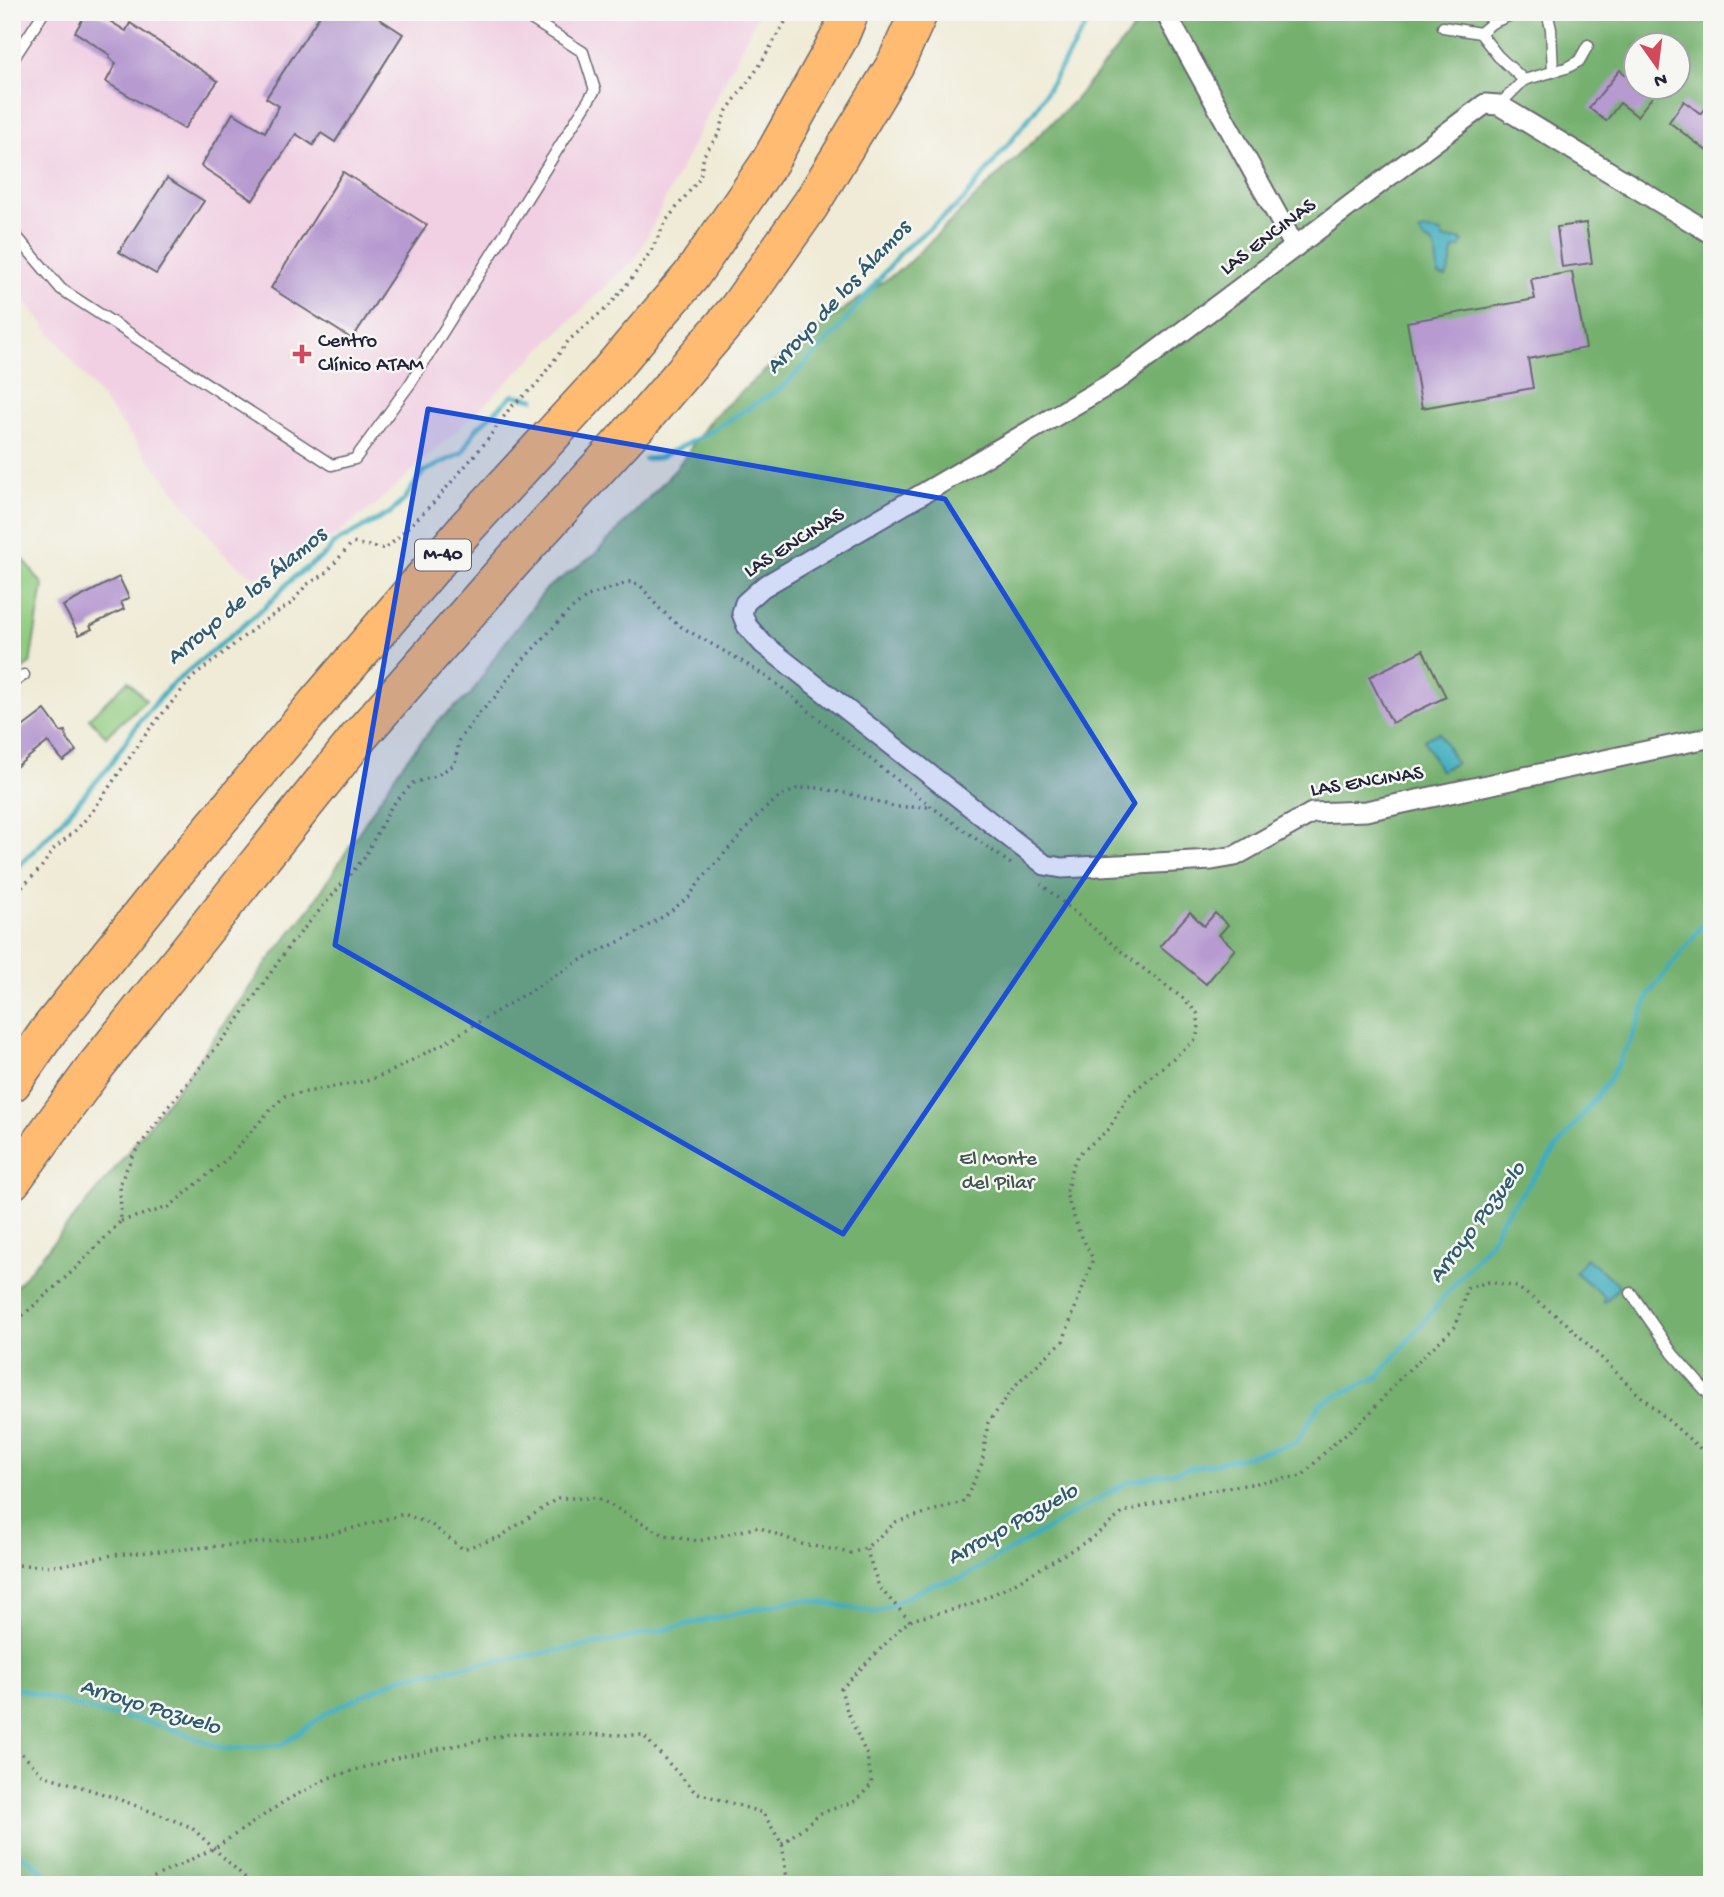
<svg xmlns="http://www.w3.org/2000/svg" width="1724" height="1897" font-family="'Gochi Hand',sans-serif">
	<rect width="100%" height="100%" fill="#f6f6f2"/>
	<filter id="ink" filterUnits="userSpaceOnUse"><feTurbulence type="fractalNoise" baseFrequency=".0143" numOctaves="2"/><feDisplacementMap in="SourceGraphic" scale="14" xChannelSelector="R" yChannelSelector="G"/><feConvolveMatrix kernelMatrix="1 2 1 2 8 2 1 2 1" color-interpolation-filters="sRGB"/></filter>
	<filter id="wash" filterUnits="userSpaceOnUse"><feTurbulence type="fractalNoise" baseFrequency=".00686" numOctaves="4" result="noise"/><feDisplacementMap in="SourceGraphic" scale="28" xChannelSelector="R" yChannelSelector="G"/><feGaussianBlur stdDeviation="1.57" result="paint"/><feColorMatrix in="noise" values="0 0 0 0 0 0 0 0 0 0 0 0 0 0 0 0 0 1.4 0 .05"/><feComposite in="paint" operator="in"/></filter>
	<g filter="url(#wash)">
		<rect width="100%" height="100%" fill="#efebd6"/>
		<polygon fill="#f1d0e3" points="12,12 759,12 637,256 463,425 377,503 308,557 255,578 224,554 12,284"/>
		<g fill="#90cc80" stroke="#59775e" stroke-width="2">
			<polygon points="12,544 43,585 30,664 12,676"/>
			<polygon points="128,681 146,700 106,736 89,718"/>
		</g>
		<path fill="#74b06e" stroke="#4b6954" stroke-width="2" fill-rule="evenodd" d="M1149,12H1712V1885H12V1291L105,1181L187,1076L266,964L311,907L401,766L438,721L471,694L498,652L547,588L593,556L619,529L675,470L712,418L796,343L904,267L1074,101L1144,16ZM1636,46H1678V88H1636Z"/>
		<g fill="#40adbe" stroke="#31687c" stroke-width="2">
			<path d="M1424,230L1441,233L1443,239H1460L1463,242L1460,248H1455C1450,254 1453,265 1446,277L1438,275L1436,250L1432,243L1424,240L1419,232Z"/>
			<polygon points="1439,732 1456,763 1440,771 1424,740"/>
			<polygon points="1586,1258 1618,1284 1618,1288 1605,1302 1603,1300 1605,1297 1575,1272"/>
		</g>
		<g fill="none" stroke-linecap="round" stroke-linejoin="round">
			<g stroke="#40adbe" stroke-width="5">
				<polyline points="645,459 658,458 703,436 783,387 837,331 903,250 963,201 1036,109 1094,12"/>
				<polyline points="12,873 48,836 107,769 139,722 169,687 265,607 293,578 327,553 333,544 390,513 404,500 423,472 462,453 476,429 513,395 534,399"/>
				<polyline points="12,1687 104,1714 140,1720 175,1730 225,1749 282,1745 328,1712 402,1677 614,1641 786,1602 807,1600 876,1612 931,1585 962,1578 1128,1482 1253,1455 1296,1443 1321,1403 1378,1377 1491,1240 1501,1220 1607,1083 1631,1040 1650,993 1712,913"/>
				<polyline points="12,1848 62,1885"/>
			</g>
		</g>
		<g id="blocks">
			<g fill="#b69ad0">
				<polygon points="87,12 95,12 126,31 130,23 218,81 184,129 106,82 116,63 109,58 110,55 75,32"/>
				<polygon points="322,12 369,12 403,34 335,142 321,133 313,145 296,134 253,200 201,166 233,113 265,132 279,106 266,98"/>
				<polygon points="1620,70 1636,83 1636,88 1642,88 1653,96 1637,116 1620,103 1606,121 1589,108"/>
				<polygon points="1712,100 1712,155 1669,122 1684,101 1701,114"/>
				<polygon points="343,172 427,225 352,339 271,288"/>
				<polygon points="167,178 204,201 156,274 119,252"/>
				<polygon points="1586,223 1592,263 1562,267 1557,227"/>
				<polygon points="1572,272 1586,348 1528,359 1533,388 1422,408 1407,322 1535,299 1531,279"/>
				<polygon points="119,577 129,598 121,602 124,609 90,626 92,629 79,635 63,606"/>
				<polygon points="1423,650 1446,697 1392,723 1369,677"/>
				<polygon points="45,710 61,732 65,731 67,739 76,751 63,761 48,742 12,770 12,735"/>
				<polygon points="1190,912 1204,926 1215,913 1228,925 1219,935 1235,949 1206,984 1160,946"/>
			</g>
		</g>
	</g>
	<g filter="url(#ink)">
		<use href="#blocks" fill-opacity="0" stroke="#6a6871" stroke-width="2"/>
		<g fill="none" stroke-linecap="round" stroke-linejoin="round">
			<g stroke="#6a6871" stroke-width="13">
				<g id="lane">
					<polyline points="1542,12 1548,16 1551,29 1553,72"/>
					<polyline points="1443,27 1480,33 1498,56 1524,80 1566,68 1579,61 1588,45"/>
					<polyline points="1480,33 1492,23 1518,12"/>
					<polyline points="12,61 44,12"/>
					<polyline points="1499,105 1524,80"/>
					<polyline points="12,231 61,289 332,465 355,459 410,384 595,90 583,52 520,12"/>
					<polyline points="12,683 24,675"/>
					<polyline points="1631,1293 1673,1354 1712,1398"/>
				</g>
			</g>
			<g stroke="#6a6871" stroke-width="23">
				<g id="street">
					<polyline points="1165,12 1295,247"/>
					<polyline points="1712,234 1499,105 1485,104 1122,377 763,587 745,603 742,613 747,626 763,644 1045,865 1062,868 1212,860 1235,856 1312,813 1366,811 1712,737"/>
				</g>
			</g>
			<g stroke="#6a6871" stroke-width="40">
				<g id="highway">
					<polyline points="12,1083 49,1030 173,875 315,705 466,528 596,387 691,276 769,163 840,36 850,12"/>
					<polyline points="12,1181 96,1066 357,739 514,560 644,418 738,308 811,204 895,65 919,12"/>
				</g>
			</g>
			<g stroke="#6a6871" stroke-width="3.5" stroke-dasharray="2 5" stroke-linecap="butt">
				<polyline points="12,897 40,869 54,849 77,829 92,812 148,731 192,678 262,622 292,603 306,585 325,574 352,543 386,549 436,500 485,443 510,408 536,385 569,340 611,304 632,278 651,251 666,221 700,178 704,155 720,132 725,113 758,68 791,12"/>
				<polyline points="121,1221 169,1207 229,1157 270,1110 285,1096 366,1081 390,1072 446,1042 581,960 633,935 664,916 689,897 700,881 761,812 778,798 796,789 813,787 855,795 895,807 931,807"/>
				<polyline points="12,1325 74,1270 121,1221 120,1183 133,1155 168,1107 236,1023 290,945 364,858 391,807 413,783 436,776 455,764 459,740 476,717 495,697 518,665 566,614 588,596 630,582 640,585 658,607 678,625 745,663 780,686 810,712 932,807 1011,864"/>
				<polyline points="12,1565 57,1566 113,1555 267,1542 331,1534 404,1514 432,1525 463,1549 500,1537 558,1498 598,1498 664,1535 698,1541 758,1527 802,1544 851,1553 866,1548"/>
				<polyline points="910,1621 879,1587 866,1548 896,1522 965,1501 982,1463 988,1423 1019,1381 1063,1341 1093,1259 1078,1229 1066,1194 1072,1167 1079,1154 1109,1129 1127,1097 1196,1039 1199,1026 1197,1013 1185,1000 1128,957 1041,884"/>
				<polyline points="12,1744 43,1775 113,1797 191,1827 253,1885"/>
				<polyline points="782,1844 821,1813 856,1801 872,1784 867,1756 846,1708 841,1689 904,1625 914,1619 968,1606 1008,1587 1089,1540 1124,1512 1188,1494 1302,1476 1329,1448 1369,1414 1402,1376 1456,1326 1467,1288 1489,1282 1517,1287 1565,1322 1636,1392 1712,1459"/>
				<polyline points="142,1885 146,1881 215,1848 285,1801 328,1778 400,1757 510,1734 643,1735 695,1792 763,1813 782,1844 788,1885"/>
			</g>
			<use href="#lane" stroke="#fff" stroke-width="10"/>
			<use href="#street" stroke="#fff" stroke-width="19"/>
			<use href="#highway" stroke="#ffbb71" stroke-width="37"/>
		</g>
	</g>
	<path fill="#1d4ed8" fill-opacity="0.2" stroke="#1d4ed8" stroke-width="5" stroke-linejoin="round" d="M428,409L945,499L1135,803L843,1234L335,945Z"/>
	<path fill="#d1495b" stroke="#f6f6f2" stroke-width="2.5" d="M298.5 343.5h7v7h7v7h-7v7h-7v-7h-7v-7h7z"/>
	<g text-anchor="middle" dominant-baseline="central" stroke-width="5" stroke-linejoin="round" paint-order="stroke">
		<rect fill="#f6f6f2" stroke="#626272" stroke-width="2" x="415" y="539.5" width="56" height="31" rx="5"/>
		<g font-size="19" font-weight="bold" fill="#22223b">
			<text x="443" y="555">M-40</text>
		</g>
		<g font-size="21" fill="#22223b" stroke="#f6f6f2">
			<text transform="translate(1269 238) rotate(-37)">LAS ENCINAS</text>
			<text transform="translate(795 544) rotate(-32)">LAS ENCINAS</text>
			<text transform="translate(1367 783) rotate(-9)">LAS ENCINAS</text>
		</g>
		<g font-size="21" fill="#22223b" stroke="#f6f6f2" text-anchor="start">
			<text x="318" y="342">Centro<tspan x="318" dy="24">Clínico ATAM</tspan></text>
		</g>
		<g font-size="21" fill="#435550" stroke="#f6f6f2">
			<text x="998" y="1160">El Monte<tspan x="998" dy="24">del Pilar</tspan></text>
		</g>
		<g font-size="23" font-style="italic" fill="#2e5a6f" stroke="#f6f6f2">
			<text transform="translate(839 298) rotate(-47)">Arroyo de los Álamos</text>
			<text transform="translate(247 597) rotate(-40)">Arroyo de los Álamos</text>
			<text transform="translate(1478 1223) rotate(-53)">Arroyo Pozuelo</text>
			<text transform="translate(1013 1525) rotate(-29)">Arroyo Pozuelo</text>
			<text transform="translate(150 1708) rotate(17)">Arroyo Pozuelo</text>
		</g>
	</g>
	<rect width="1724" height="1897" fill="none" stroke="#f6f6f2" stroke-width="42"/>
	<g transform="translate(1657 66) rotate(166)"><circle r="33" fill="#f6f6f2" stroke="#a1a1a9" stroke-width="2"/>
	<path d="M0-5L12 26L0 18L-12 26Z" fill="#d1495b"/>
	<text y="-10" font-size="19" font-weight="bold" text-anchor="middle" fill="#22223b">N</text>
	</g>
</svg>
